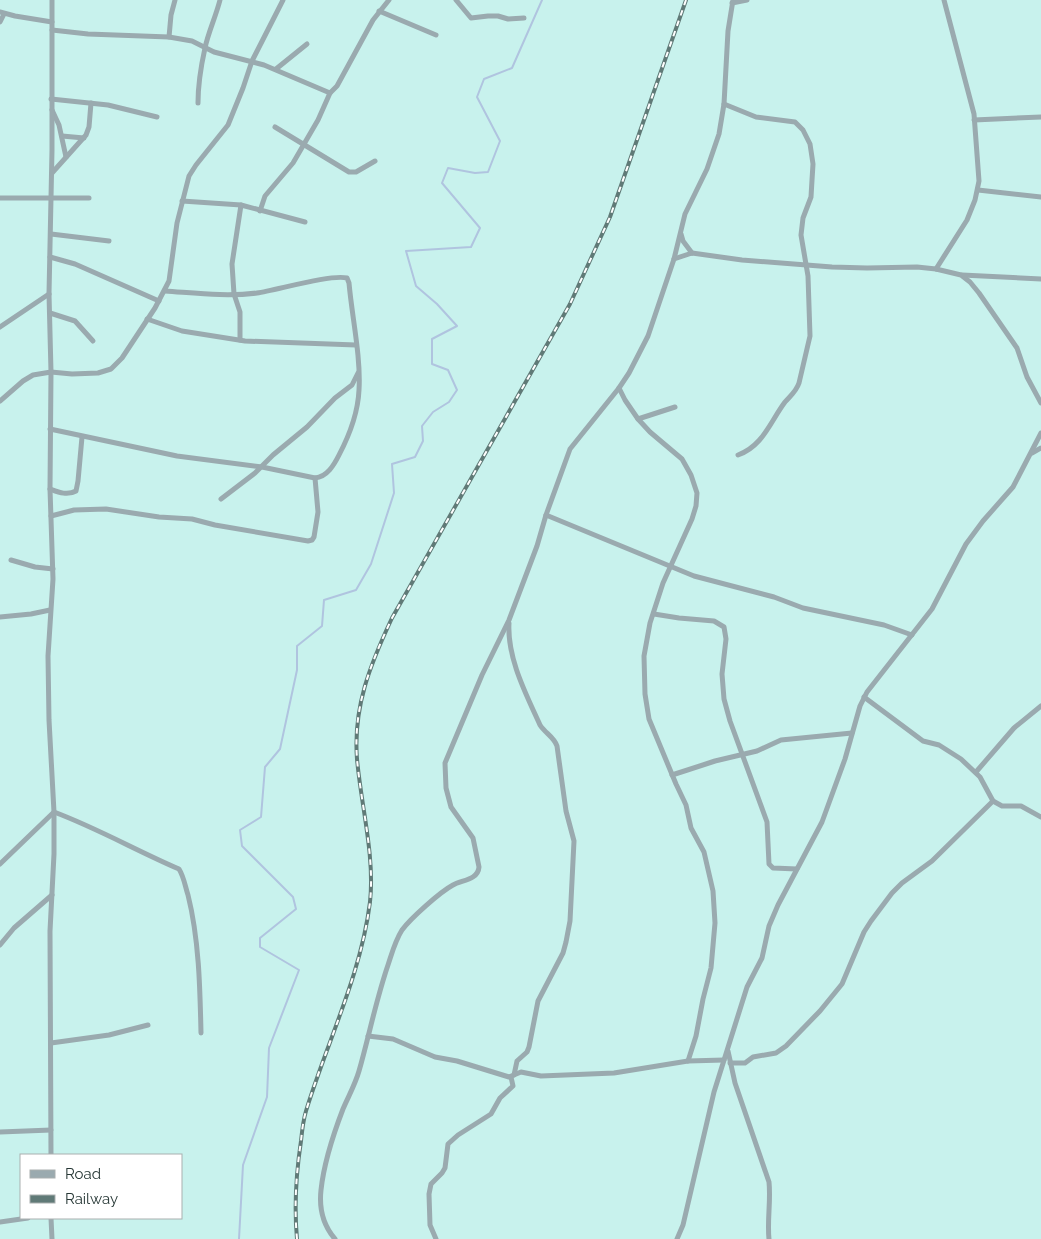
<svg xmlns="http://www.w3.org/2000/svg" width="1041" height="1239" font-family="Raleway,sans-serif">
	<rect width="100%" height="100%" fill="#c8f2ed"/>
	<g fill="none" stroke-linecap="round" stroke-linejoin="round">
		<polyline stroke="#b0c4df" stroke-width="2" points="239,1239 243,1165 267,1097 269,1048 299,970 260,947 260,938 296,909 293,897 242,846 240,830 261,817 265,767 280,749 297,670 297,646 322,626 324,600 356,590 371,564 394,493 392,464 415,457 423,441 422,426 433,412 449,402 457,390 448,370 432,364 432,339 457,326 437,304 416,286 406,251 471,247 480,228 442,183 448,168 475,173 488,172 500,141 477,97 484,79 512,68 542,0"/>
		<g stroke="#9aaaaf" stroke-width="5">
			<polyline points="456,0 471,18 488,16 498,16 508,19 524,18"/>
			<polyline points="732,3 747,0"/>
			<polyline points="379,11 436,35"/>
			<polyline points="0,12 15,16 52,22"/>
			<polyline points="0,22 4,14"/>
			<polyline points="52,30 88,34 169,37 192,41 214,52 264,65 330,93 337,86 373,20 389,0"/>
			<polyline points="169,37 171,15 175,0"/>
			<polyline points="276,69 307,44"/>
			<polyline points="51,99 108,105 157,117"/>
			<path d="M198,103C198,85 201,66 205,48C208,33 216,16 220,0"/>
			<path d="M724,104L756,117L795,122L803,130L810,144L813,164L812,180L811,197L803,218L801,235L808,276L810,336L799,383C796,392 790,396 785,402C770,422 763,446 738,455"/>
			<polyline points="52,110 59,125 66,157"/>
			<polyline points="974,120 1041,117"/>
			<polyline points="275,127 349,172 356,172 375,161"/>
			<polyline points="62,136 84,138"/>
			<polyline points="52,173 86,135 89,127 91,103"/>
			<polyline points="978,190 1041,197"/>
			<polyline points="0,198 89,198"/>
			<polyline points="182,201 241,205 305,222"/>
			<polyline points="260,211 265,196 293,163 318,120 330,93"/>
			<polyline points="51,234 109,241"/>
			<polyline points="681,234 683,241 692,253"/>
			<polyline points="50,257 75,264 159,301"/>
			<polyline points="674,259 692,253 742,260 832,267 867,268 917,267 936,269 961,275 970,282 979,293 1017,348 1027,377 1041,403"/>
			<polyline points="936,269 967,220 975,200 979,181 974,114 944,0"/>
			<polyline points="962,275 1041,279"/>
			<polyline points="50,313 75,321 93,341"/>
			<polyline points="147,319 182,331 245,341 356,345"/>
			<polyline points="0,327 49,294"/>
			<polyline points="240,340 240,312 234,294 232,264 241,205"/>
			<polyline points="619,388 625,400 638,419 650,432 682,459 691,475 697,493 696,506 692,519 663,583 650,623 644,656 645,694 649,719 676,784 686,805 691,828 704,852 713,891 715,923 711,968 703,999 696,1036 688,1061"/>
			<polyline points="0,401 23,381 33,375 51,372 72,374 98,373 111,369 122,358 155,308 169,281 177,223 189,176 196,165 228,125 243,88 252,61 283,0"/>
			<polyline points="638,419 675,407"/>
			<path d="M50,429L177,456L262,467L315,478C327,477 334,465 339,455C349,436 358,412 359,390C361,357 352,317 349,283L347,278C331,274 277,290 257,293C226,297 195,293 165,291"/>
			<polyline points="1032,453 1041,448"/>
			<path d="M50,489C58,492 67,496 76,491L78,481L82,437"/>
			<polyline points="221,499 255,473 273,455 307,427 335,398 352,385 358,373"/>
			<polyline points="546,515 694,576 774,597 803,608 884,625 912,635"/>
			<polyline points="51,516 74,510 106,509 159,517 192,519 215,525 308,541 312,540 314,537 318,512 315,478"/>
			<polyline points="11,560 35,567 53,569"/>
			<polyline points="654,614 679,618 714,621 724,627 726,639 722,674 724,699 730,721 767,822 769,864 773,868 797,869"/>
			<polyline points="0,617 31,614 50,610"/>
			<path d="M509,623C507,658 526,694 540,725C545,733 554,737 557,746L566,811L574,841L570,921L566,942L563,953L538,1001L529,1047L527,1052L517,1061L514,1075"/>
			<polyline points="864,697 923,741 939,745 961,759 980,777 993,801 1002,806 1021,806 1041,817"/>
			<polyline points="976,772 1014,728 1041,706"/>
			<polyline points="672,775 715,761 757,751 781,740 852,733"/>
			<path d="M0,864L54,812C97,828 137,851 179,869C184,877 185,886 188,895C199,939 200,987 201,1033"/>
			<polyline points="0,945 14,928 52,895"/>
			<polyline points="368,1036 393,1039 435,1057 457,1061 509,1077 521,1072 541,1076 614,1073 688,1061 724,1060"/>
			<polyline points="51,1043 109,1035 148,1025"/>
			<path d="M728,1051L735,1083L769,1182C771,1201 767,1220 769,1239"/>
			<polyline points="730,1063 745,1063 753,1057 776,1053 786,1046 820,1011 842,984 864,932 871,921 892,893 902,883 932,861 993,801"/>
			<polyline points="0,1132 51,1130"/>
			<polyline points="51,1155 50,931 54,854 54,812 49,720 48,656 53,579 50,489 51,372 49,294 52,150 52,0"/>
			<polyline points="51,1218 52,1239"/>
			<polyline points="0,1222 28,1218"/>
			<path d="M335,1239C323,1225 319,1208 321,1190C324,1162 333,1135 343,1109C348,1097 355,1085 359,1071C369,1036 376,1000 388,965C392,953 395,941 402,930C411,918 440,892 453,885C462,880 478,880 479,867L473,838L451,807L446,788L445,763L482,675L509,620L537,546L546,515L570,449L619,388L629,373L648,336L674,259L685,214L707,169L719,134L724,104L728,31L733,0"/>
			<polyline points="436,1239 430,1225 429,1194 431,1184 442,1173 445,1168 448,1144 458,1135 491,1114 500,1098 513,1086 511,1077"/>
			<polyline points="677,1239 683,1225 714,1092 747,987 762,958 769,926 778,905 822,822 845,759 860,706 867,692 932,609 966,544 983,521 1013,487 1041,433"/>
		</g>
		<g stroke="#607a77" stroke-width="4">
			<path id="rail" d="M297,1239C294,1206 296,1174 301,1141C302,1131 303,1121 306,1111C327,1042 361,975 370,902C375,856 361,805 357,759C353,707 370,665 392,618L570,304L610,217L686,0"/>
		</g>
		<use href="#rail" stroke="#fff" stroke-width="2" stroke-dasharray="5.5" stroke-linecap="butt"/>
	</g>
	<rect x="20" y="1154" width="162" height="65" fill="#ffffff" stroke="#a9afaf"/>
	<rect x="30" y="1170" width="25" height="8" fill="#9aaaaf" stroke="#a9afaf"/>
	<text x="65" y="1179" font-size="15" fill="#273836">Road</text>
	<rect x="30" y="1195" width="25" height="8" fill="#607a77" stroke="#a9afaf"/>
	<text x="65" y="1204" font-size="15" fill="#273836">Railway</text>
</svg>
